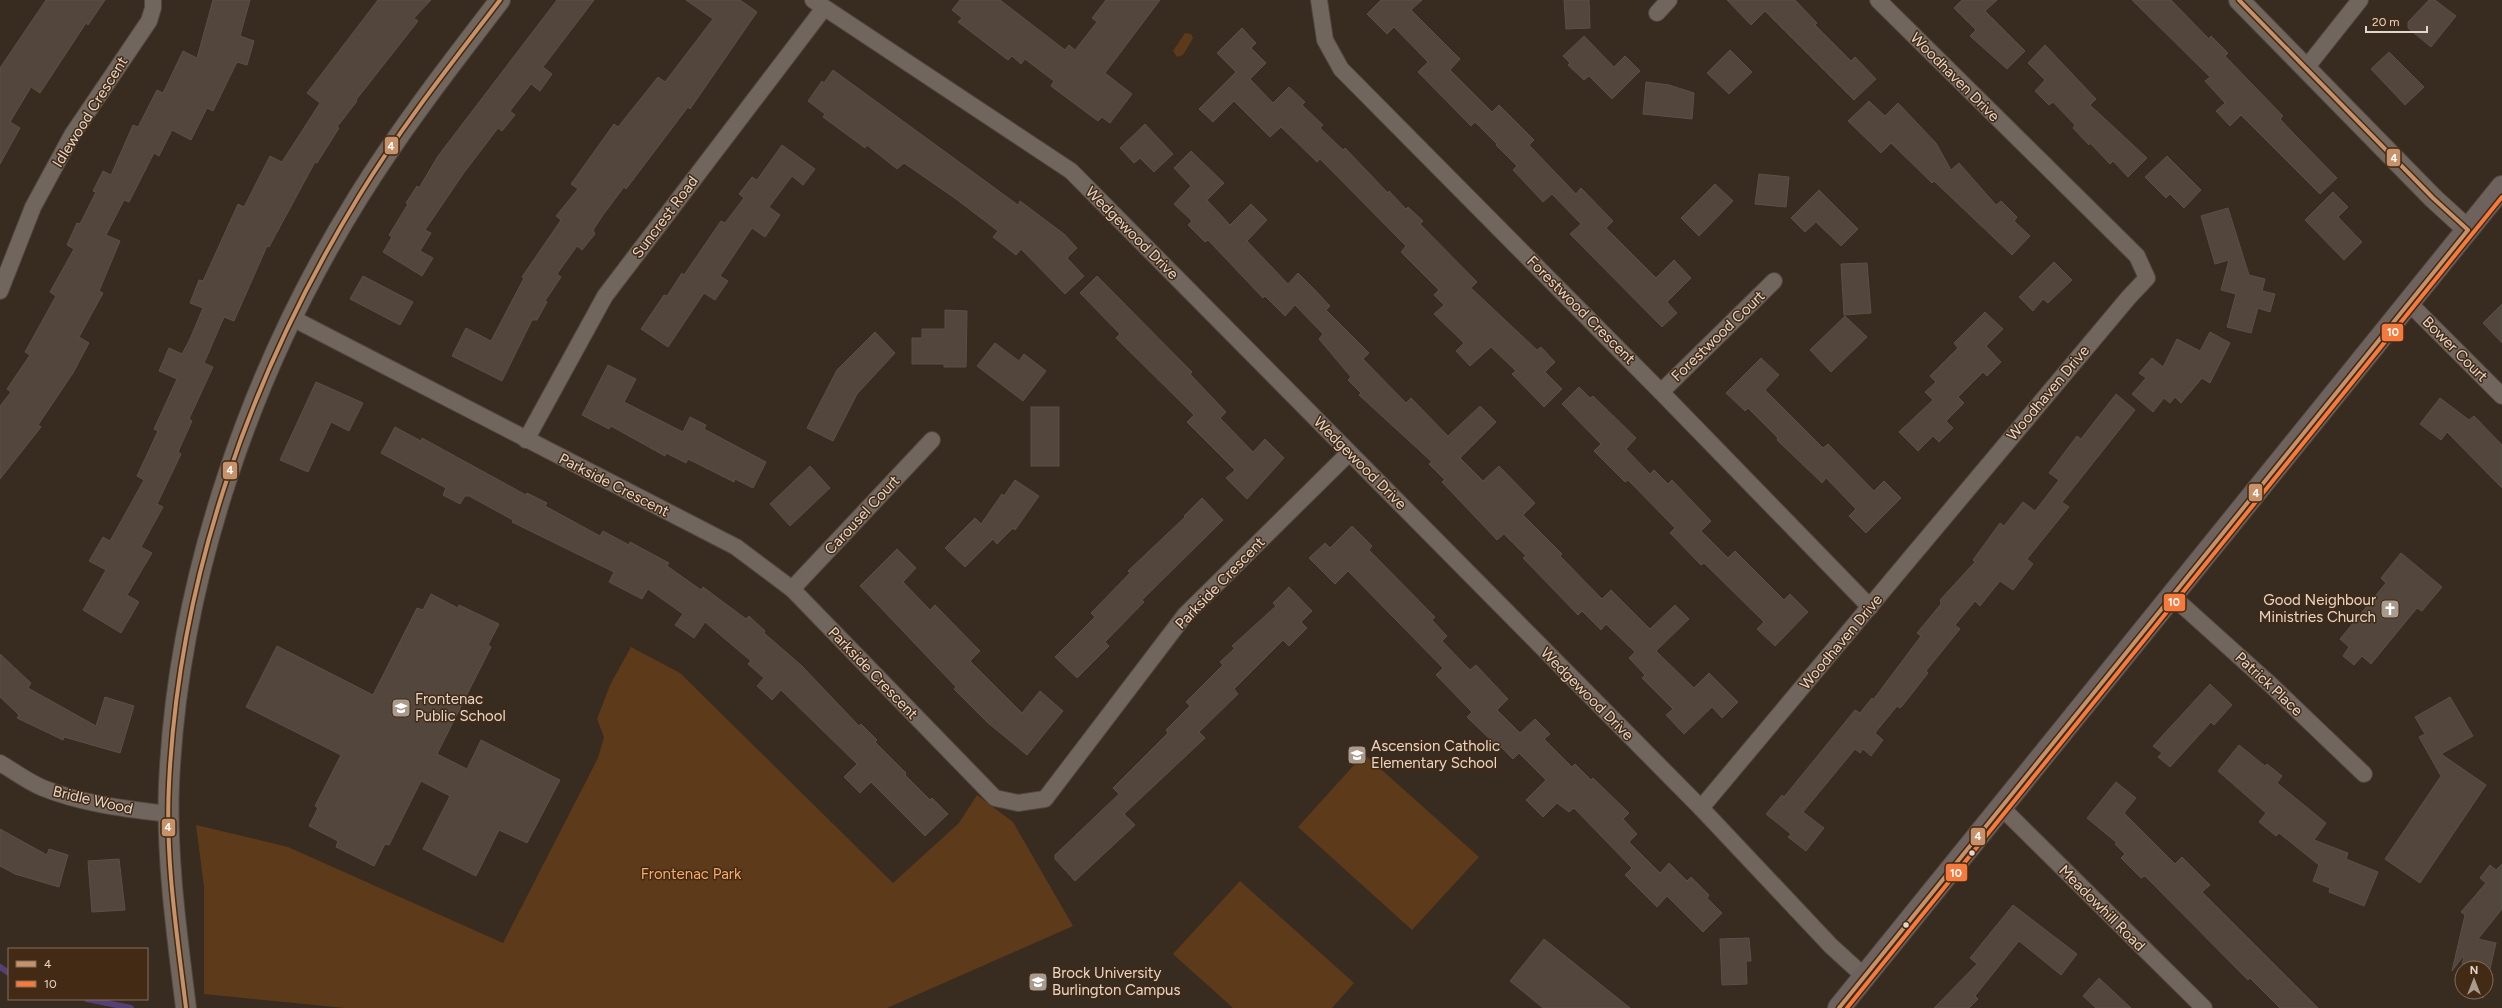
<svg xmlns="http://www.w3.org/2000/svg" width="2502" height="1008" font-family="Figtree,sans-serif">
	<rect width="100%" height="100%" fill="#382b20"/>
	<g fill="#5d3b1a">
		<polygon points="1185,33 1191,34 1193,38 1183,55 1177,57 1173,51"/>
		<polygon points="631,647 680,673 893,883 959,823 977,795 1013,822 1073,926 887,1008 345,1008 204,994 204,887 196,825 288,847 503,943 598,758 604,737 597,719 610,685"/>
		<polygon points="1364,754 1479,857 1412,930 1298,827"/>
		<polygon points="1240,881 1354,983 1332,1008 1233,1008 1173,954"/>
	</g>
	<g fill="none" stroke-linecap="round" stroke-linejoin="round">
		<g stroke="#544073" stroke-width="6">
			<polyline points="0,967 9,973"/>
			<polyline points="87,999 131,1008"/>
		</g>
	</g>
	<g fill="#52463d" stroke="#5b5047">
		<polygon points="46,0 105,0 88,25 86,23 40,93 31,87 10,122 20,128 0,164 0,68"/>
		<polygon points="213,0 250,0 240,36 254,41 247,65 237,62 213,111 207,108 191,140 172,130 159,156 154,153 129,202 124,200 106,235 120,241 99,291 103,293 79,337 89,343 73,373 38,425 41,427 0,479 0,406 11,392 7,389 30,355 25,352 56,296 50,292 74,249 67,245 77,223 80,224 96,192 93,191 103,171 111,175 133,125 138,127 157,90 163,93 183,51 197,58"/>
		<polygon points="378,0 431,0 414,18 418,21 356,100 357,101 337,127 339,128 317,163 315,162 269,247 267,246 234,321 224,317 204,363 213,367 189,419 192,421 178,452 181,454 157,504 163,507 141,547 152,553 127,595 139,602 121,633 83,610 106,570 89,561 103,537 110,541 144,480 137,476 158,431 154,429 177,379 159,371 169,348 182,354 190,339 203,308 190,303 199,280 203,281 238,204 244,207 270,156 282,162 320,103 307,93"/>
		<polygon points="557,0 594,0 543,67 552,74 540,91 531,84 510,111 515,115 502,131 498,128 463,174 425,230 431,233 420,251 433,258 422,276 383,252 392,237 389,235 408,204 406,203 417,186 419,188 438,156"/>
		<polygon points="686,0 740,0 757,12 690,109 688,107 626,189 624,187 603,215 593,230 595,234 582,250 577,246 557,274 561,277 545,301 547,302 537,320 532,320 502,381 452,356 466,328 491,341 524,278 522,277 561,220 556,216 578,189 571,184 614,124 618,127 658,77 665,82 713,19"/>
		<polygon points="960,0 1000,0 1065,50 1069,45 1075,50 1097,22 1092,18 1106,0 1160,0 1105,73 1132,94 1110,123 1102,117 1098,121 1067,98 1051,86 1054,81 1025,59 1021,64 1012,56 1008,60 958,22 962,18 952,10"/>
		<polygon points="1381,0 1422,0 1411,10 1460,59 1450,70 1492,112 1499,105 1534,140 1529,145 1576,194 1581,188 1613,221 1606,228 1656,278 1674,260 1691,278 1667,302 1677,313 1662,327 1570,234 1581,224 1552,194 1543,202 1513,170 1517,166 1496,145 1497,144 1475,122 1471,126 1418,72 1428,62 1394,27 1387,34 1367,14"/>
		<polygon points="1564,0 1589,0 1590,28 1566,29"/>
		<polygon points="1727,0 1795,0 1817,23 1815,25 1851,61 1855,57 1876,79 1854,100 1765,11 1751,25"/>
		<polygon points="1962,0 1997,0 1985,11 2025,51 2007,69 1970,36 1976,30 1954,8"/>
		<polygon points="2132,0 2171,0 2209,39 2211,36 2228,53 2225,56 2283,116 2280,119 2295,135 2337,178 2320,194 2241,115 2230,126 2216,111 2225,103 2205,81 2210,77"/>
		<polygon points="2429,0 2435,0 2456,16 2431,47 2408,28 2408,22"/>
		<polygon points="1242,28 1256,43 1251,48 1266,63 1250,79 1273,103 1289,87 1305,102 1302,105 1323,125 1320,128 1343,150 1345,148 1388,193 1389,191 1406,209 1408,207 1423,221 1420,224 1477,282 1471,288 1537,350 1541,347 1555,362 1545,372 1562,389 1544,407 1512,374 1516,371 1491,347 1470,366 1456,351 1464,343 1434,314 1444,305 1434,295 1439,290 1401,252 1406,246 1320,159 1317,162 1281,127 1270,137 1234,101 1213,122 1199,109 1236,72 1217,53"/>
		<polygon points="1584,36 1614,67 1625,56 1640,71 1612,99 1589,76 1584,80 1568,65 1570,63 1563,56"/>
		<polygon points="2045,45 2096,99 2090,105 2147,158 2128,177 2113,161 2110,164 2090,143 2089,145 2073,128 2075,125 2053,102 2049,105 2035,91 2045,80 2028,63"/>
		<polygon points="1730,50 1752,72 1729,94 1707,73"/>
		<polygon points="2389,52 2424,87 2405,105 2371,69"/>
		<polygon points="833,70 1018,205 1020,201 1064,234 1077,248 1067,258 1084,276 1065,294 1021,249 1016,255 993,237 998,231 956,199 904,163 897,169 867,145 865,148 823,117 825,114 808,101 822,81 824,83"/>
		<polygon points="1646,82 1669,85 1694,93 1692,119 1643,114"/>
		<polygon points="1869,101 1885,116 1898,103 1936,143 1951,170 1959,163 1996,205 2001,201 2017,217 2014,221 2030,236 2012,255 1934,181 1932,183 1891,143 1881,153 1848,121"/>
		<polygon points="1145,124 1173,154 1154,172 1140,158 1134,163 1120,148"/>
		<polygon points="782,145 815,169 803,185 792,176 769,207 780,215 765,237 752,228 720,276 728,281 715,300 704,293 668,347 641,329 664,295 667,296 682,273 684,275 721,221 725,223 744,198 739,194 752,177 757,180"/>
		<polygon points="1191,151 1224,183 1207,200 1230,225 1251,204 1267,220 1247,241 1288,284 1298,273 1315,290 1330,306 1326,310 1369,353 1363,359 1406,403 1411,398 1448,436 1480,406 1496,422 1460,458 1483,481 1499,466 1535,503 1523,515 1562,554 1560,556 1602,599 1611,590 1650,629 1675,605 1689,619 1656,651 1694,688 1709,673 1738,702 1722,718 1712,707 1684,734 1666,715 1673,709 1642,678 1645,675 1629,658 1635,652 1606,624 1601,630 1582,611 1578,615 1523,558 1526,556 1504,534 1497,540 1442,482 1445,480 1429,464 1432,462 1359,395 1361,393 1348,380 1351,377 1319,339 1323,334 1295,305 1285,316 1265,296 1263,298 1208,240 1205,242 1188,225 1192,221 1174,204 1191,186 1174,168"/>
		<polygon points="2167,156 2201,190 2184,208 2170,194 2166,198 2145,177"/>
		<polygon points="1759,174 1789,177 1786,207 1755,204"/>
		<polygon points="1715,184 1733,201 1699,236 1681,218"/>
		<polygon points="1819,190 1858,229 1841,246 1816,222 1805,232 1791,218"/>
		<polygon points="2333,192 2348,207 2338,217 2362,242 2344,260 2305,220"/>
		<polygon points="2228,208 2249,275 2265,279 2262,291 2275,294 2270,312 2258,308 2251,333 2227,327 2236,294 2221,290 2229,260 2215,264 2201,216"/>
		<polygon points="2054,262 2072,280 2048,303 2043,299 2033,311 2019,297"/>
		<polygon points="1867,263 1871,313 1844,315 1841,264"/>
		<polygon points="363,276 413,302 400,325 350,299"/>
		<polygon points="1097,276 1192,372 1190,374 1226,412 1220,418 1253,452 1265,439 1284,458 1247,499 1226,478 1235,470 1187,422 1194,415 1116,338 1120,334 1080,293"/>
		<polygon points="2502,304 2502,343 2483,323"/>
		<polygon points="945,310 967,311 966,367 944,367 944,364 912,364 912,338 922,338 922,329 945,329"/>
		<polygon points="1985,312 2003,329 1986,346 2001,362 1987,376 1983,372 1958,397 1964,403 1946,421 1953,428 1939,442 1933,436 1918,451 1899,432 1933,400 1925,392 1936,382 1930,376 1958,348 1954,343"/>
		<polygon points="1845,316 1867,337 1831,372 1810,350"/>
		<polygon points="875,332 895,353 857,394 833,441 807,428 837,370"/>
		<polygon points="2210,332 2230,343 2210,383 2202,378 2181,403 2175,397 2170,403 2164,398 2153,412 2132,394 2146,378 2139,373 2152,358 2163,367 2177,339 2200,351"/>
		<polygon points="995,343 1019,361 1024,354 1046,371 1023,401 977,366"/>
		<polygon points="1761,358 1779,375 1765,390 1823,448 1828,444 1874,491 1884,481 1901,498 1866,533 1849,516 1856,509 1826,478 1822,483 1777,440 1778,438 1748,408 1745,411 1726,393"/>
		<polygon points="608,365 636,379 624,402 683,432 690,417 706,425 704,429 766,462 753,488 735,479 734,482 688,459 686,463 666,453 665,456 611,426 609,429 582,415"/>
		<polygon points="316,382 363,403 349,431 331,422 308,472 280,460"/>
		<polygon points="1579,387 1590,398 1593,396 1636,438 1626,449 1650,474 1654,470 1668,484 1672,480 1711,521 1701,531 1728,558 1735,551 1784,600 1790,594 1808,612 1775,646 1757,629 1764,622 1704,563 1701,565 1670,533 1675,528 1628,480 1625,482 1594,451 1601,444 1562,404"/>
		<polygon points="2116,394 2135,410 2062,502 2069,507 2027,559 2033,564 2013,590 2000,581 1980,606 1975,601 1955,625 1960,629 1926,671 1928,673 1903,705 1900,708 1897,706 1875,733 1883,740 1871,756 1863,749 1860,753 1855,749 1803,812 1824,828 1806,851 1788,837 1791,834 1766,814 1782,795 1784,797 1855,710 1860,713 1872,698 1873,700 1921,636 1917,633 1941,604 1940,600 1975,562 1973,560 2000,523 2004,526 2023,502 2035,511 2059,480 2049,473 2077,436 2081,439"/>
		<polygon points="2440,398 2469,420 2474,416 2502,445 2502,488 2447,432 2441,440 2420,424"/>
		<rect x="1031" y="407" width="28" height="59"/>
		<polygon points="395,427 421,441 422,438 526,495 527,493 547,503 545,506 600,536 603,531 629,545 630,542 669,563 667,566 701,590 703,587 746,619 749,616 765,631 764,633 802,666 859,726 861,724 877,740 875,742 906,773 905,775 930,800 932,798 948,814 925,836 871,782 860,793 844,777 857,764 781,690 772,700 757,686 764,678 748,664 751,661 705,622 694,638 675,625 683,614 648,589 642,599 609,582 614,572 512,522 513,520 469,496 465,496 460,504 443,495 446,488 381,453"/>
		<polygon points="810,466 830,488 790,526 770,504"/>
		<polygon points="1015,480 1039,496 1015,530 1013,528 997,544 993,539 965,567 945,548 975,518 981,524 1002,494 1004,496"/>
		<polygon points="1202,498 1223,520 1142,600 1144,602 1105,642 1109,646 1077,678 1055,657 1095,617 1091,613 1130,573 1128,571 1185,517 1184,516"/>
		<polygon points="1352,526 1372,546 1369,550 1435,617 1432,620 1447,636 1442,641 1470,670 1476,665 1508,699 1497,710 1520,733 1535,719 1550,734 1544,739 1572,767 1575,764 1591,780 1593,778 1629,813 1623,819 1637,834 1629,842 1660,873 1669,863 1687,881 1691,877 1709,895 1707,898 1722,913 1703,932 1667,896 1657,907 1625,875 1632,868 1574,808 1569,812 1557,803 1543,817 1526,800 1546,780 1519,753 1513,759 1501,747 1499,748 1467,717 1472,712 1436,675 1443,668 1348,571 1335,584 1309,558 1325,543 1330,548"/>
		<polygon points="897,549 916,568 903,582 930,610 935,605 980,651 970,661 1022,713 1040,691 1063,711 1027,755 988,723 954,689 956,687 860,586"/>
		<polygon points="2401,553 2442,587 2422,611 2417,608 2371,664 2362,656 2354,665 2343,656 2349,647 2340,639 2386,583 2381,578"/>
		<polygon points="1289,587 1312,611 1301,622 1307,628 1289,646 1283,640 1234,689 1238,694 1199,732 1205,738 1124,814 1135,825 1075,881 1055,859 1055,855 1119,794 1113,788 1168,733 1166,730 1190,706 1186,702 1223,665 1220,662 1235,648 1232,646 1276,606 1273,603"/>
		<polygon points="431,594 458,608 459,605 499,624 488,645 491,647 437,754 467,769 481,740 560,780 527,843 499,830 476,876 423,849 450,796 421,781 389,845 385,844 374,866 336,847 338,841 309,826 318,808 315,806 341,755 246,707 277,646 373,695 417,608 423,610"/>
		<polygon points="0,654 31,683 28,688 96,726 105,697 134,706 120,753 64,737 63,740 17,718 19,715 0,697"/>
		<polygon points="2210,684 2232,705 2214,725 2211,722 2170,767 2158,757 2162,753 2153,746"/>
		<polygon points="2450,697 2473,736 2441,754 2486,785 2420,883 2385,859 2441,776 2419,737 2425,734 2415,717"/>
		<polygon points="2239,745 2265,766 2267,764 2282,776 2277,783 2326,823 2314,840 2348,853 2346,859 2378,872 2364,906 2329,892 2330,888 2313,881 2319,865 2279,833 2276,836 2259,822 2266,813 2218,771"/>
		<polygon points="2116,782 2136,798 2124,813 2175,864 2182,857 2210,885 2202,892 2318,1008 2280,1008 2250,978 2248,980 2145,876 2141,878 2121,858 2125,854 2115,844 2117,843 2087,818"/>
		<polygon points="0,829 47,855 49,849 68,855 59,887 15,874 0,866"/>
		<polygon points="119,859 125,910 92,912 88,861"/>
		<polygon points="2502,864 2502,909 2478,939 2496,943 2486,986 2486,968 2462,968 2462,992 2485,992 2483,998 2460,993 2462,982 2459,982 2464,955 2452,971 2465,915 2461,912 2486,883 2480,878 2490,865 2496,870"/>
		<polygon points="2013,905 2077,954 2061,975 2019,941 1975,996 1978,999 1969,1008 1934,1008 1977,964 1970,958"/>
		<polygon points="1749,938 1751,961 1746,961 1747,984 1722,985 1720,939"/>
		<polygon points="1544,939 1630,1008 1543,1008 1510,981"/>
		<polygon points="2099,978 2131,1008 2096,1008 2083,996"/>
	</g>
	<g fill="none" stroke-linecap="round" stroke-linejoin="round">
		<g stroke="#52463e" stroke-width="18">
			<g id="minor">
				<polyline points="813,0 1071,171 1701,808 1831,946 1865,977"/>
				<polyline points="1319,0 1325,40 1341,69 1661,392 1870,607"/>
				<polyline points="1657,13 1669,0"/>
				<polyline points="2306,68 2360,0"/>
				<polyline points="0,291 33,207 72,135 149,21 153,8 153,0"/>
				<polyline points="2408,302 2502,396"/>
				<polyline points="292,318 736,547 792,589 995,798 1018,803 1045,799 1185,615 1349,453"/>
				<polyline points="1661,392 1774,281"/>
				<polyline points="526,440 605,296 824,8"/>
				<polyline points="792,589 932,440"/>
				<polyline points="2172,596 2272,686 2364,774"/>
				<path d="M0,763C14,771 28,782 43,788C82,804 128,809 169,814"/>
				<polyline points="2001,807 2204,1008"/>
				<polyline points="1701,808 2129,297 2147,278 2137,256 1878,0"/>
			</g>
		</g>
		<g stroke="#52463e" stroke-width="22">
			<g id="tertiary">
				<polyline points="2239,0 2433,198 2468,230"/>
				<path d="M186,1008C177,935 166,858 169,784C178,580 251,369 359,196C402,127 451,64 500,0"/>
			</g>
		</g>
		<g stroke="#52463e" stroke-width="24">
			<polyline id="secondary" points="1839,1008 2502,187"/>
		</g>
		<use href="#minor" stroke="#70665d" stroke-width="16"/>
		<use href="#tertiary" stroke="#70665d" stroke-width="20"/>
		<use href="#secondary" stroke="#6e625e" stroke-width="22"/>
		<g stroke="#422a15" stroke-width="7">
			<g id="bus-1">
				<path d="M186,1008C177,934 165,859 169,784C179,576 251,373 359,196C401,127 451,64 500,0"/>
				<polyline points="1839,1008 2468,230 2433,198 2239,0"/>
			</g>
		</g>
		<g stroke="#422a15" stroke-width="7">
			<polyline id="bus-2" points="1847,1008 2502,197"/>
		</g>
		<use href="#bus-1" stroke="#c7916a" stroke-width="4"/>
		<use href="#bus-2" stroke="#f6793e" stroke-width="4"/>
	</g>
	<defs>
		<g id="church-square" transform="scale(1)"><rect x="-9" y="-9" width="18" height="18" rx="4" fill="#a99a8e" stroke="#422a15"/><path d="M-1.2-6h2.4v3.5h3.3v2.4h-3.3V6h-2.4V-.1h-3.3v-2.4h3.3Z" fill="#fff"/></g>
		<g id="school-square" transform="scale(1)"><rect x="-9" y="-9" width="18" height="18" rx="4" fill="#a99a8e" stroke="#422a15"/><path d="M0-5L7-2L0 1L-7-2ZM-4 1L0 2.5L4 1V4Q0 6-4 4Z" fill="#fff"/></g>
		<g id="university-square" transform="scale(1)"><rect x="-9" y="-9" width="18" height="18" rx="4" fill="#a99a8e" stroke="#422a15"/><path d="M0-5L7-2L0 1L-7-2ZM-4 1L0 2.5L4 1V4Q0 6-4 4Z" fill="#fff"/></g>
	</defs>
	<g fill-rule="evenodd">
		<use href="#church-square" x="2390" y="609"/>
		<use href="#school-square" x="401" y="708"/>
		<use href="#school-square" x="1357" y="755"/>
		<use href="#university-square" x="1038" y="982"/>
	</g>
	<g fill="#e6d6ca" stroke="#422a15" stroke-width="1.5">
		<circle cx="1972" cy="853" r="3.5"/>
		<circle cx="1906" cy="925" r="3.5"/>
	</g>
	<g text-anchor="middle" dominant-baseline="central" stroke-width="3" stroke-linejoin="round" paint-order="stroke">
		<g font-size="15" fill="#e6d6ca" stroke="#422a15">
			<text transform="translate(1955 77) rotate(45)">Woodhaven Drive</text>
			<text transform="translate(90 112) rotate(-58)">Idlewood Crescent</text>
			<text transform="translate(665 217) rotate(-53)">Suncrest Road</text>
			<text transform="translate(1132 233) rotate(45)">Wedgewood Drive</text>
			<text transform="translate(1581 310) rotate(45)">Forestwood Crescent</text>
			<text transform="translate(1718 336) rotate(-44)">Forestwood Court</text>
			<text transform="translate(2455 349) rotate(45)">Bower Court</text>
			<text transform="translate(2048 393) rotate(-50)">Woodhaven Drive</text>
			<text transform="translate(1360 463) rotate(45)">Wedgewood Drive</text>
			<text transform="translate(614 485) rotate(27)">Parkside Crescent</text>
			<text transform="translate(862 515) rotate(-47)">Carousel Court</text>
			<text transform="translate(1220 583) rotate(-46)">Parkside Crescent</text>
			<text transform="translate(1841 642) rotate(-50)">Woodhaven Drive</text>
			<text transform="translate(873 673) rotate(46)">Parkside Crescent</text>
			<text transform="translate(2269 684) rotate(43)">Patrick Place</text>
			<text transform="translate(1587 694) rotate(45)">Wedgewood Drive</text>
			<text transform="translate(93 800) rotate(13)">Bridle Wood</text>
			<text transform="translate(2102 908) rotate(45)">Meadowhill Road</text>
		</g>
		<g font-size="15" fill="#e6d6ca" stroke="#422a15" text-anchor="start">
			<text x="2376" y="600" text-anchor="end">Good Neighbour<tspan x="2376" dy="17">Ministries Church</tspan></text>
			<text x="415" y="699">Frontenac<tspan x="415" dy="17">Public School</tspan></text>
			<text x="1371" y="746">Ascension Catholic<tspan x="1371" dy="17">Elementary School</tspan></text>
			<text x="1052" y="973">Brock University<tspan x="1052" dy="17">Burlington Campus</tspan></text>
		</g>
		<g font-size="15" fill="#f8ab67" stroke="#422a15">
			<text x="691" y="874">Frontenac Park</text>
		</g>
	</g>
	<g stroke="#422a15" stroke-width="1.5">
		<rect x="384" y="136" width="15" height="19" rx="4" fill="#c7916a"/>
		<rect x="2386" y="148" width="15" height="19" rx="4" fill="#c7916a"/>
		<rect x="2381" y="323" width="23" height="19" rx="4" fill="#f6793e"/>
		<rect x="222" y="461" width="16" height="19" rx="4" fill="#c7916a"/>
		<rect x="2248" y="483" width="15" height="19" rx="4" fill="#c7916a"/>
		<rect x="2163" y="593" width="23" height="19" rx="4" fill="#f6793e"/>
		<rect x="161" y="818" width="15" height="19" rx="4" fill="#c7916a"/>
		<rect x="1970" y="827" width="16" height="19" rx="4" fill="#c7916a"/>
		<rect x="1945" y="863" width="23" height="19" rx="4" fill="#f6793e"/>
	</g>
	<g font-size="11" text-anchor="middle" font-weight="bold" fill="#fff">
		<text x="391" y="150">4</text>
		<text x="2394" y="162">4</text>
		<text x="2393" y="336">10</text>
		<text x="230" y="474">4</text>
		<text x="2256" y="497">4</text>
		<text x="2174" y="606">10</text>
		<text x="168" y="831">4</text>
		<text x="1978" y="840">4</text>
		<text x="1956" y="877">10</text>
	</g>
	<rect x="8" y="948" width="140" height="52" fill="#422a15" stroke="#846f5d"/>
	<rect x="16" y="961" width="20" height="6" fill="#c7916a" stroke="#846f5d"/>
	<text x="44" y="968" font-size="12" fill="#e6d6ca">4</text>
	<rect x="16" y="981" width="20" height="6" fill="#f6793e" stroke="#846f5d"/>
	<text x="44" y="988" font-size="12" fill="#e6d6ca">10</text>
	<g transform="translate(2474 980)"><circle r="19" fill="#422a15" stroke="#846f5d"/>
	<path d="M0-3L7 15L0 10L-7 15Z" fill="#a99a8e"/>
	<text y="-6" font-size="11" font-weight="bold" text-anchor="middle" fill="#e6d6ca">N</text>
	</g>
	<path d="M2366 26v6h61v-6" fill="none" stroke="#e6d6ca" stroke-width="2"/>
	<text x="2372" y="26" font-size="12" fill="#e6d6ca" stroke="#422a15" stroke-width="3" paint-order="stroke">20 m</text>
</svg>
